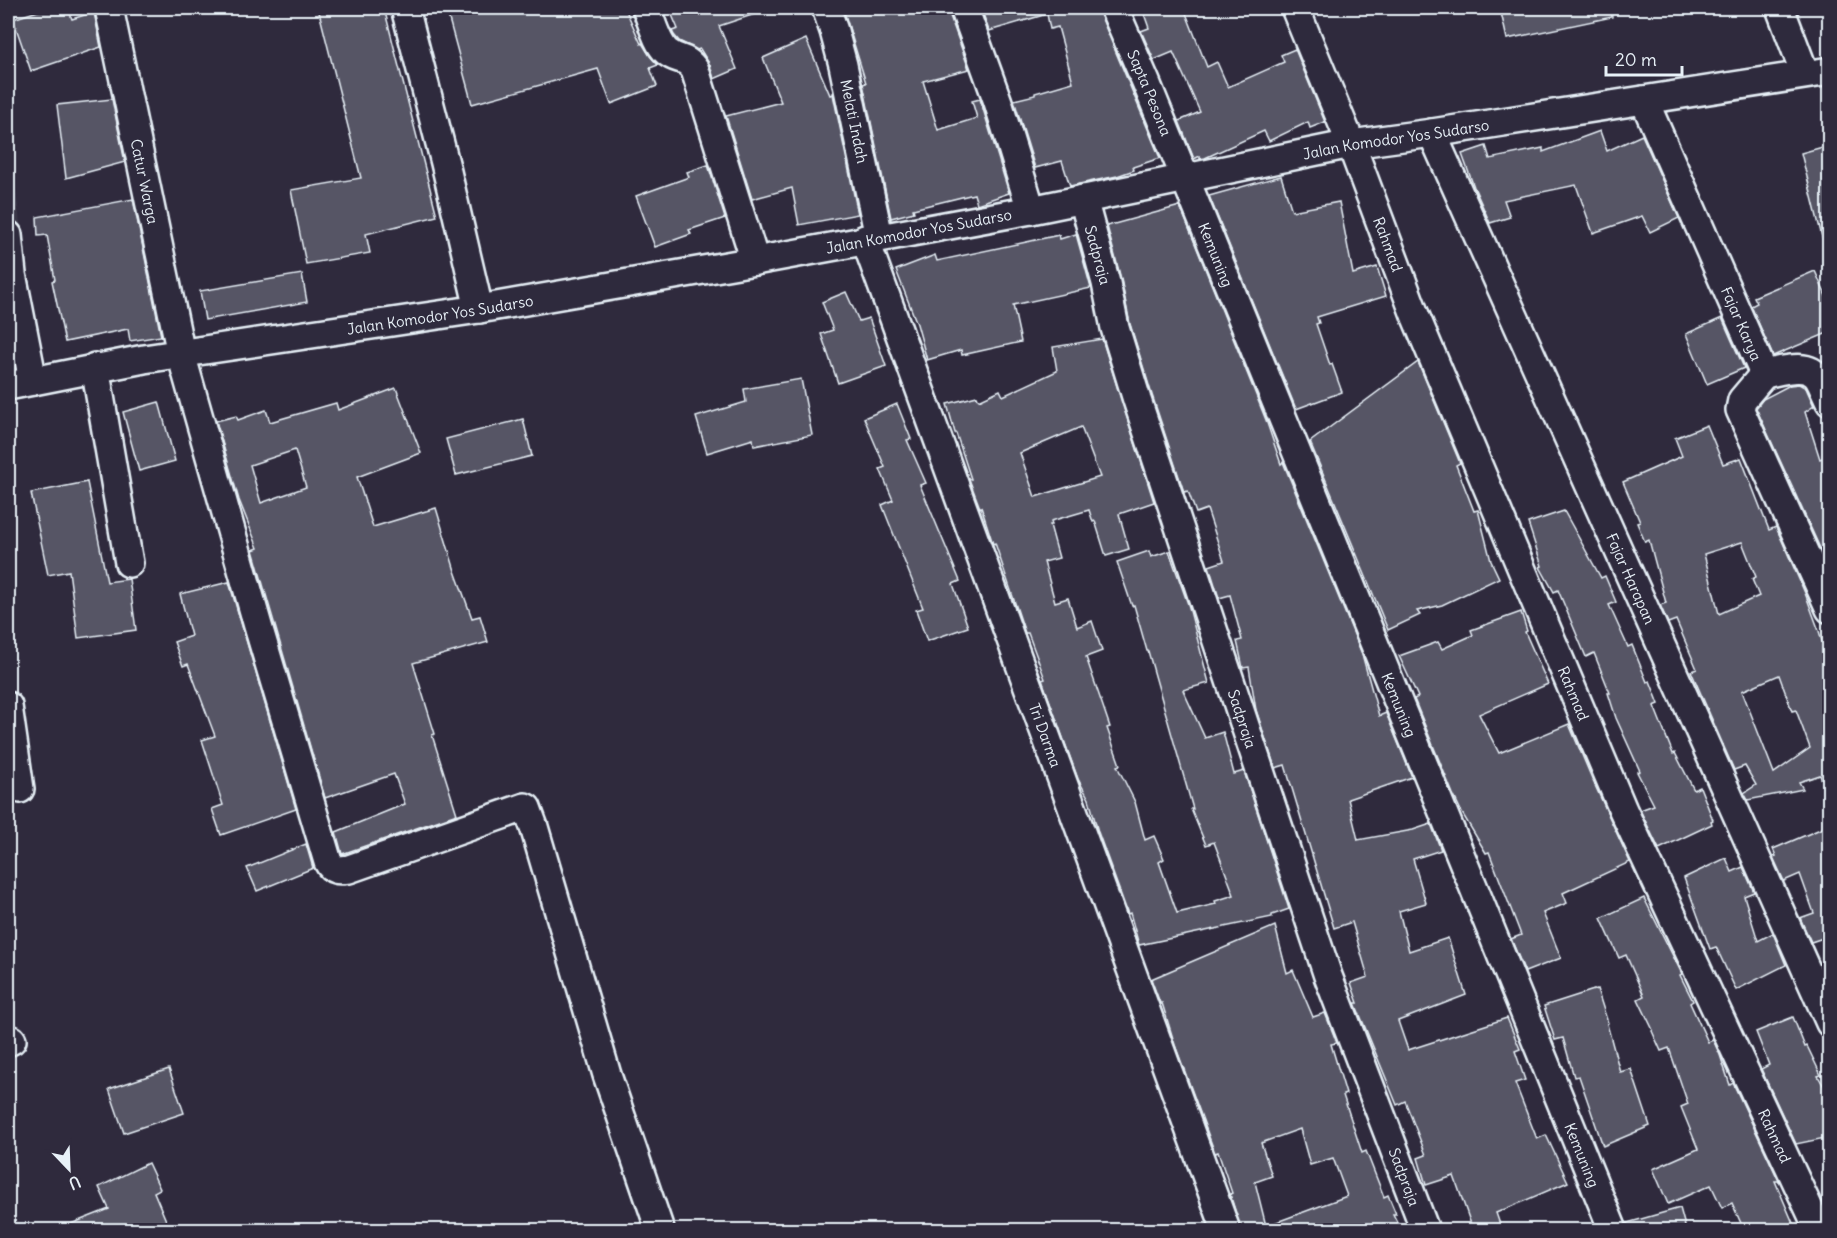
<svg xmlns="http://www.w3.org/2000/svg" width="1837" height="1238" font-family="Delius,sans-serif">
	<rect width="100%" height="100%" fill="#2f2a3d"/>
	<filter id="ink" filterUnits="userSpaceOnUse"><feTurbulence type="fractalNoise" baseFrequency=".0167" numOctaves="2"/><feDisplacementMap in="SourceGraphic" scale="12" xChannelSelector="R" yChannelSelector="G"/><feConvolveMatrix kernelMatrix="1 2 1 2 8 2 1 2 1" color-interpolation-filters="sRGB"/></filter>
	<g filter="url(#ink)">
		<polygon fill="#3b3749" points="8,122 32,324 8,329"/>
		<g fill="#575565" stroke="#e8f1f8" stroke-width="1.5" fill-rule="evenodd">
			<polygon points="47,8 68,8 72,19 94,12 101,47 31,71 13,19"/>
			<polygon points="318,8 384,8 437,216 366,234 370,253 306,264 291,190 361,178"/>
			<polygon points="446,8 625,8 641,44 642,43 650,56 658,65 650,68 657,86 611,104 598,69 472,104"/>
			<polygon points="669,8 763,8 764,11 719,26 737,69 714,79 710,65 700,49 697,50 679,41 674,35 672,31 678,29"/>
			<polygon points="843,8 880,8 882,13 912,8 949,8 949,13 969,69 923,81 938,130 977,118 972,101 980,99 1009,193 977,204 974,194 913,209 914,212 891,218 863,84 866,83"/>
			<polygon points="981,8 1098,8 1100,14 1160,158 1133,167 1134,170 1117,176 1070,186 1062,161 1035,168 1014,100 1035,95 1035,93 1073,82 1058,27 1050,29 1047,14 989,31"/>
			<polygon points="1142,8 1184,8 1207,67 1217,62 1228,87 1284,62 1281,55 1295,49 1325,122 1310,128 1308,122 1269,141 1264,131 1205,158 1200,159 1200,156 1194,159 1179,121 1200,112 1173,52 1154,60 1141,31 1149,28"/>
			<polygon points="1500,8 1611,8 1612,17 1507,39"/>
			<polygon points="806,39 830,95 833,94 858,214 799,225 792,188 752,199 726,116 781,102 763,58"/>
			<polygon points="112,99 125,162 66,178 57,105"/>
			<polygon points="1600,131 1607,151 1642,135 1679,218 1650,232 1642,216 1593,233 1576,185 1504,200 1510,217 1490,223 1474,187 1462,154 1486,146 1490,159 1543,148 1543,152"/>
			<polygon points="1830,145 1830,236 1822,237 1801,153"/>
			<polygon points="708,165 725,218 689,230 691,234 655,247 636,196 689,177 687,172"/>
			<polygon points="1281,176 1292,211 1339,202 1353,274 1377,267 1386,296 1317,317 1319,323 1316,324 1330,365 1332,364 1342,392 1296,409 1209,196"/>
			<polygon points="133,199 161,336 130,341 128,329 65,342 52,281 55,280 47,235 38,236 37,217"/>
			<polygon points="1180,206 1266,420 1281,464 1283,462 1362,654 1379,716 1386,713 1412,777 1348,799 1358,840 1413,830 1431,824 1441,850 1413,859 1426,903 1399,911 1409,951 1448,938 1466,995 1398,1021 1408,1050 1507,1018 1520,1049 1515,1051 1525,1080 1515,1083 1537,1139 1546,1135 1568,1182 1496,1213 1502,1230 1473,1230 1454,1176 1426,1185 1418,1158 1426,1155 1405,1101 1397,1105 1355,1003 1358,1003 1351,983 1368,977 1352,922 1334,928 1285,765 1275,768 1256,710 1249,667 1243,668 1237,641 1242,640 1230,595 1219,598 1209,566 1224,561 1207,509 1196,513 1188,491 1184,492 1152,395 1130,324 1121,279 1107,226"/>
			<polygon points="1076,234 1091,288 1013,305 1021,342 962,355 961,350 927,360 917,324 896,270 935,255 937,261 1059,235 1060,239"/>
			<polygon points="1815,271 1830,305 1830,332 1773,356 1751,306 1757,303 1754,297"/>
			<polygon points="302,274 307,302 205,320 200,291"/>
			<polygon points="846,292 859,321 869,318 886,366 838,383 821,334 833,330 822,302"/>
			<polygon points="1722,318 1744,368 1707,384 1686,334"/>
			<path d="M1102,339L1154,502L1119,514L1129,549L1106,556L1095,521L1093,522L1089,510L1051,521L1052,525H1050L1059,558L1044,562L1055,602L1068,598L1077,627L1092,621L1102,651L1086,657L1110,727L1107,728L1120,765L1117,766L1135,802L1145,840L1154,836L1164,859L1159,862L1177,913L1216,904L1215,901L1234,895L1214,842L1206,845L1191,809H1193L1148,651H1147L1134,605L1132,606L1117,562L1149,551L1151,557L1169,551L1189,607L1209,683L1183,690L1205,738L1223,732L1234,774L1244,771L1289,909L1272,915V917L1139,945L1130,913L1128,914L1098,832L1089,799L1078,779L1042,680L1045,679L1028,633H1025L995,543L993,544L981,507L980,508L969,479H971L956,433H955L947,404L977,396L979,400L1000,390L1003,396L1057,371L1053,347ZM1081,427L1100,477L1035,497L1020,453Z"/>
			<polygon points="1418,362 1460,463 1456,465 1474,511 1478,510 1491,561 1499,578 1442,605 1417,611 1420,615 1388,630 1310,442"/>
			<polygon points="801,379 812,435 754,446 753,439 707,453 696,417 746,402 744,389"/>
			<polygon points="1799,384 1806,388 1814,406 1805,412 1820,459 1830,455 1830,558 1825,559 1756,408 1763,399 1790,385"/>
			<path d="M396,388L421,453L357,477L373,527L436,508L455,571L472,618L480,616L488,642L413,663L435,734L432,735L457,814L342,854L336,832L405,804L394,774L325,798L253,550L258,548L239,500L216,421L236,416L238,420L266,410L270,422L336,403L338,410ZM295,450L306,487L261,503L250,465Z"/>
			<polygon points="159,402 175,461 139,471 123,412"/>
			<polygon points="897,404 911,439 907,440 926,483 920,485 960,581 953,584 968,627 927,641 916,610 923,608 882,505 893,500 880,469 885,467 864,418"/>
			<polygon points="523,419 532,456 456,475 446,439"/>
			<path d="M1707,425L1723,464L1741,458L1769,530L1776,527L1805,593L1819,631L1830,667V795H1827L1820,775L1799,782L1803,789L1748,800L1744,793L1756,785L1745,766L1734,770L1691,671L1697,669L1676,620L1668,623L1660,605L1666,603L1649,540L1645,542L1637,523L1640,522L1623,482L1682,456L1675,438ZM1742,542L1756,577L1752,579L1759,596L1719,614L1704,554ZM1779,675L1792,711L1796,710L1810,748L1774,773L1742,691Z"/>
			<polygon points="87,482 107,582 129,579 136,630 78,638 69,571 48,575 31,493"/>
			<polygon points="1564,511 1601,578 1605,576 1616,602 1609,605 1628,647 1632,645 1647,682 1650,681 1659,704 1654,706 1673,754 1675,753 1694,790 1700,787 1713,820 1711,821 1712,824 1659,849 1640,810 1654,805 1637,772 1640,771 1616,718 1608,693 1610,693 1594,653 1586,657 1558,590 1554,592 1540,567 1542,566 1528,523"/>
			<polygon points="229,582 296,809 221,835 212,809 223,805 202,740 215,736 188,664 183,666 174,642 191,636 180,594"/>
			<polygon points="1521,612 1527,631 1525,632 1548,684 1479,714 1499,753 1569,724 1593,781 1630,862 1563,893 1567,903 1543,913 1561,958 1525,972 1511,939 1521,935 1489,852 1486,853 1462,813 1453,794 1414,699 1418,697 1399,656 1438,642 1442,649 1473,635 1471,630"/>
			<polygon points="1830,825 1830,948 1827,948 1823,938 1811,942 1800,918 1814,913 1800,874 1784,881 1773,857 1776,856 1773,849"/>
			<polygon points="306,844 313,868 257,891 247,868"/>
			<polygon points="1726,858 1732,872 1743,867 1754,892 1744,896 1758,941 1773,933 1786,965 1736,990 1716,947 1710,949 1684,878"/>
			<polygon points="1644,898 1682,974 1680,975 1693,1001 1690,1003 1708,1042 1713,1040 1720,1055 1730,1085 1733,1083 1779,1181 1775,1181 1796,1230 1744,1230 1732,1203 1722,1208 1711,1185 1668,1204 1653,1169 1698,1149 1681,1107 1688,1104 1669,1048 1661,1051 1652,1031 1653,1030 1638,999 1644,996 1626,955 1619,958 1601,918"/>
			<path d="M1275,926L1287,973L1293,970L1313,1017L1325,1013L1337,1043L1331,1044L1346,1094L1343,1095L1362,1153L1366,1151L1384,1197L1388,1195L1396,1214H1393L1401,1230H1241L1230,1194L1232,1193L1218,1152L1215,1153L1175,1045L1162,1003H1160L1151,979ZM1300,1129L1310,1165L1333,1158L1347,1196L1266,1226L1255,1182L1272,1176L1261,1143Z"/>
			<polygon points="1597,989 1608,1023 1607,1024 1620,1072 1631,1069 1650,1126 1603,1146 1579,1076 1574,1077 1563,1038 1555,1040 1544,1006"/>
			<polygon points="1793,1017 1805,1047 1807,1046 1821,1075 1818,1076 1830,1097 1830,1137 1796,1144 1761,1069 1769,1065 1756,1032"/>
			<polygon points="169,1069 184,1113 124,1133 109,1089"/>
			<polygon points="148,1163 160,1189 154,1192 170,1230 59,1230 58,1229 109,1209 99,1187"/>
			<polygon points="1680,1208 1686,1230 1628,1230 1627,1223"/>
		</g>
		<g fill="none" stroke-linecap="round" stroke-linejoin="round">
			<g stroke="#e8f1f8" stroke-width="32">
				<g id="minor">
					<path id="s1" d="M109,8L181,354L258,626L328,862C333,872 340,870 349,869L525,807L527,808L534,827L607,1075L660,1230"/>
					<polyline points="405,8 445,163 479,309"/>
					<path d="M646,8C652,21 656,42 667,52C678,61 686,56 695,70L755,261"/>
					<path id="s2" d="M826,8L834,31L843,65L879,237"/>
					<polyline points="964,8 998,102 1031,210"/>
					<path id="s3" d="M1114,8L1146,82L1613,1230"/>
					<path id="s4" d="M1295,8L1351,144L1415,315L1623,810L1819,1230"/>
					<polyline points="1780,8 1805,74"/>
					<path id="s5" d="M1644,100L1764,374L1742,400L1740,410L1830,609"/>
					<path id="s6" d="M1432,133L1830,1023"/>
					<path id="s7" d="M1083,199L1106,283L1115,328L1137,400L1328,976L1425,1230"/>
					<polyline points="8,235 12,274 33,381"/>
					<path id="s8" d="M865,239L1226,1230"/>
					<polyline points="95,367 129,563"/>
					<path d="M1764,374C1781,371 1808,361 1819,379C1823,386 1826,395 1830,402"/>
					<path id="s9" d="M8,386L144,359L479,309L755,261L1031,210L1351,144L1432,133L1830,71"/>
					<polyline points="8,706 20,789"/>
					<polyline points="8,1042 12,1040"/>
				</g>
			</g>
			<use href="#minor" stroke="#2f2a3d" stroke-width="27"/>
		</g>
	</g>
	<g text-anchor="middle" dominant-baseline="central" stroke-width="4.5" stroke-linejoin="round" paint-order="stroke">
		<g font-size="15" fill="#e8f1f8" stroke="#2f2a3d">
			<text stroke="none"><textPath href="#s3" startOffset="92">Sapta Pesona</textPath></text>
			<text stroke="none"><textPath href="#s2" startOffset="117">Melati Indah</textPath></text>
			<text stroke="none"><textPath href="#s9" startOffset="1410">Jalan Komodor Yos Sudarso</textPath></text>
			<text stroke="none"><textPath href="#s1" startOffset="177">Catur Warga</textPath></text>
			<text stroke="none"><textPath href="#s9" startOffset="924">Jalan Komodor Yos Sudarso</textPath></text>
			<text stroke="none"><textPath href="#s4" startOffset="254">Rahmad</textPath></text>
			<text stroke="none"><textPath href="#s7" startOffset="58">Sadpraja</textPath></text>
			<text stroke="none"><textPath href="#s3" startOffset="267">Kemuning</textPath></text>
			<text stroke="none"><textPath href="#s9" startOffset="438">Jalan Komodor Yos Sudarso</textPath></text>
			<text stroke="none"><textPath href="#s5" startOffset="244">Fajar Karya</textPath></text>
			<text stroke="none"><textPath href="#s6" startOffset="488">Fajar Harapan</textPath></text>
			<text stroke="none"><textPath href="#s4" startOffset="740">Rahmad</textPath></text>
			<text stroke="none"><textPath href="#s3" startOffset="753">Kemuning</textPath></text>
			<text stroke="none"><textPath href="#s7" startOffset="544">Sadpraja</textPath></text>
			<text stroke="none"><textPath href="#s8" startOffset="528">Tri Darma</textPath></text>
			<text stroke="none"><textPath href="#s4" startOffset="1226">Rahmad</textPath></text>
			<text stroke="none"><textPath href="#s3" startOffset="1239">Kemuning</textPath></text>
			<text stroke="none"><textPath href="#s7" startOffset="1030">Sadpraja</textPath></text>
		</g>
	</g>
	<rect width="1837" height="1238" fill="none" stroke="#2f2a3d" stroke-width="30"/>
	<rect x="15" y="15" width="1807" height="1208" fill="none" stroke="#e8f1f8" stroke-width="2" filter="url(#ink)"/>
	<g transform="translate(69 1169) rotate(157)" stroke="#2f2a3d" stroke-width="4.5" paint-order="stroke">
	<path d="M0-4.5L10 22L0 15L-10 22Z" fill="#e8f1f8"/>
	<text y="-9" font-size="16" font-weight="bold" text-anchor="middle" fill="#e8f1f8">U</text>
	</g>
	<path d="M1606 66v9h76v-9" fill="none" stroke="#e8f1f8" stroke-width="3"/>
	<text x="1615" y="66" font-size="18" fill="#e8f1f8" stroke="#2f2a3d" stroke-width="4.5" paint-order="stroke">20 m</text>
</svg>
